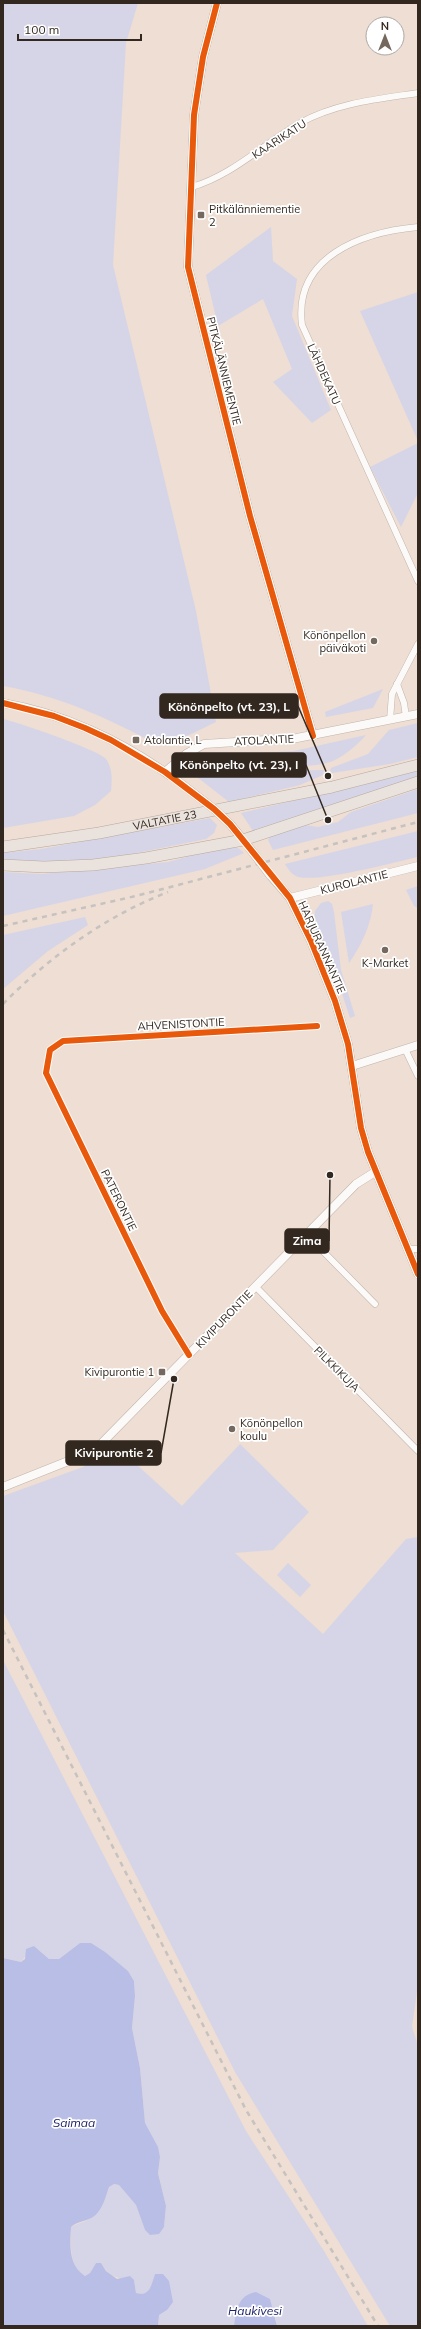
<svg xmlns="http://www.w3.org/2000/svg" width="421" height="2329" font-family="Mulish,sans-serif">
	<rect width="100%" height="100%" fill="#eeded3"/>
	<g fill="#d6d5e7">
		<path d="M3,3H138L126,43L113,265L196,611L216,722C196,731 172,747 150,741C104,716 55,695 3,686Z"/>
		<polygon points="271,227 273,261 297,279 292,316 331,410 312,423 273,382 292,369 263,299 218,326 206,275"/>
		<polygon points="418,292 418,441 360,311"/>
		<polygon points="418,443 418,493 401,527 370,467"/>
		<polygon points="383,689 373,708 326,717 325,712"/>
		<path d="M3,719C17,722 99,750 106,759C113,770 112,779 111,791L95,805L74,816L3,828Z"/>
		<polygon points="418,723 418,757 390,764 332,773 330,770 331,768 368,754 389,730"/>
		<path d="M366,735C357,745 347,754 335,760C317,769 255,770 241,754L294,751Z"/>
		<path d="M226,753L246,769L260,771L324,770L323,775L300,785L229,802L197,777C193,769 194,765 199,758Z"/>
		<polygon points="418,771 418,776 271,826 253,831 241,813"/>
		<polygon points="418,789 418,813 273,850 268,840 270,836 305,825 318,827 338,822 351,812"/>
		<polygon points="210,818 217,825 214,833 206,839 117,857 83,861 3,861 3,853 41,849"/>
		<path d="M418,831V857C390,863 323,882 298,877C292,875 288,869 285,864Z"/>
		<polygon points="226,846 238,848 244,853 205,869 3,916 3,872 41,874 168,862"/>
		<polygon points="418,886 418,908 414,906 406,890"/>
		<polygon points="328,901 332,904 334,912 341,970 355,1016 350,1018 336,975 314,925 315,911 321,903"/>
		<path d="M373,904C371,925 361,946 349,963L341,912Z"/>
		<polygon points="85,917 88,925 48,951 3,989 3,935"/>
		<polygon points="112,1442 182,1506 240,1444 309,1512 273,1550 235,1553 323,1634 406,1539 418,1537 418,1984 412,2027 418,2045 418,2326 390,2326 235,2072 3,1611 3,1496 83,1467 96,1458"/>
		<polygon points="288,1563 311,1585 300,1597 277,1575"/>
		<path d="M3,1660L246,2131L324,2251L368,2326H277L274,2310H237L234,2326H158L159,2315L167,2310L155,2274C151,2285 150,2297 136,2293L134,2280C117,2278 110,2278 101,2263H96L90,2273L85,2276C68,2265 71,2245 71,2227C77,2223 83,2223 89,2219C100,2213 105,2198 109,2186L114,2184L119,2185L136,2205L145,2230L150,2235L164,2227L166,2206L158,2172L160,2157L145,2124L140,2068L132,2028L135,1996L134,1981L128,1971L91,1943H80L59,1959H49L34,1946L21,1962L3,1958Z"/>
	</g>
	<g fill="#b9bee6">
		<path d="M80,1943H91L105,1952L128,1971L134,1981L135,1996L132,2028L140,2068L145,2123L158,2147L160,2157L158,2173L166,2206L164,2227L159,2234L150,2235L145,2230L136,2205L119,2185L114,2184L109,2187C105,2198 102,2214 89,2219C82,2222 77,2222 71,2227C70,2245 68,2265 85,2276L90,2273L96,2263H101L106,2271L117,2279L130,2276L134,2280L136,2293C150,2297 151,2285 155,2274H163L169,2281L173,2302L167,2310L159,2315L158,2326H3V1958L21,1962L25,1959L26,1949L34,1946L49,1959H59Z"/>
		<path d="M256,2292L270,2299L277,2326H234C236,2310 238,2295 256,2292Z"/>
	</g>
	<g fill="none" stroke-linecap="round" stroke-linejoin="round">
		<g stroke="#c1b5ac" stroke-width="7">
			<g id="minor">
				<path d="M192,187C233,175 263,144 300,123C336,103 378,99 418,93"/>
				<path d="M418,227C363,232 293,256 302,325L418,581"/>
				<polyline points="397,684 404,703 406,717"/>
				<polyline points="390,720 392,694 418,644"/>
				<polyline points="405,1049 418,1076"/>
				<polyline points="307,1235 375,1304"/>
				<polyline points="409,1249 418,1249"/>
				<polyline points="255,1286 418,1451"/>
				<polyline points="189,1355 162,1311 46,1073 50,1050 63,1041 317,1026"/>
			</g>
		</g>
		<g stroke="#c1b5ac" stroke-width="9">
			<g id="tertiary">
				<polyline points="217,3 203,57 194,115 188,267 250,516 313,736"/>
				<path d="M3,703C62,713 120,740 169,775"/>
				<polyline points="165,772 186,754 204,744 297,738 418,714"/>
				<polyline points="230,824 245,842"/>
				<polyline points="270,875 290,898 311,941 335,1001 348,1044 361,1128 368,1152 418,1274"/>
				<polyline points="290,898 418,866"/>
				<polyline points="352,1066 418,1045"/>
				<polyline points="3,1487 86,1454 99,1446 356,1184 375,1172"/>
			</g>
		</g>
		<g stroke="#b8a89d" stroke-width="12">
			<g id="trunk">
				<path id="s1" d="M3,847L99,833L332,787L418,765"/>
				<polyline points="3,865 44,867 93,865 146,858 243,840 418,782"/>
			</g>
		</g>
		<use href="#minor" stroke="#fcfaf8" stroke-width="6"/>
		<use href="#tertiary" stroke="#fcfaf8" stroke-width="8"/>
		<use href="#trunk" stroke="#eae2dd" stroke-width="11"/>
		<g stroke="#c6c2bf" stroke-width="2.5" stroke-dasharray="5 5" stroke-linecap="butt">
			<polyline points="3,926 136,896 418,822"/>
			<path d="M3,1004C49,957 106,916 168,892"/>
			<polyline points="3,1630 246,2110 378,2326"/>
		</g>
		<g stroke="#c1b5ac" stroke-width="9" stroke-linecap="butt">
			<g id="tertiary-bridge">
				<polyline points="170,775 214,809 230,824"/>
				<polyline points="248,846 270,875"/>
			</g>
		</g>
		<use href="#tertiary-bridge" stroke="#fcfaf8" stroke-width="8"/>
		<g stroke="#fff" stroke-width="8">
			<g id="cycleway">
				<polyline points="217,3 203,57 194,115 188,267 250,516 313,736"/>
				<polyline points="3,703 54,716 85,728 111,740 165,772 214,809 230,824 290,898 311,941 335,1001 348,1044 361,1128 368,1152 418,1274"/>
				<polyline points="189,1355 162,1311 46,1073 50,1050 63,1041 317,1026"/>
			</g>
		</g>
		<use href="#cycleway" stroke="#e8590c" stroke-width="6"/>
	</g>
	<g fill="#74685f" stroke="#fff" stroke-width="1.5">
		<rect x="197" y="211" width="8" height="8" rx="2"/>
		<circle cx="374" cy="641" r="4"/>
		<rect x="132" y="736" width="8" height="8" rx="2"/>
		<circle cx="385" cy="950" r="4"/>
		<rect x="158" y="1368" width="8" height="8" rx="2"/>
		<circle cx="232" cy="1429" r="4"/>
	</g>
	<g text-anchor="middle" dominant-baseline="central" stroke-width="3.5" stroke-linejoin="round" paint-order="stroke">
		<g font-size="11" fill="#332820" stroke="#fff">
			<text transform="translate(279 139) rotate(-33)">KAARIKATU</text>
			<text transform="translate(224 371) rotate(76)">PITKÄLÄNNIEMENTIE</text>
			<text transform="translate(324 374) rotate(66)">LÄHDEKATU</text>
			<text transform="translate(264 740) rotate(-3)">ATOLANTIE</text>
			<text stroke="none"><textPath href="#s1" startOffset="164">VALTATIE 23</textPath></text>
			<text transform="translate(354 882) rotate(-14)">KUROLANTIE</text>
			<text transform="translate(322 947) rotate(66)">HARJURANNANTIE</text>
			<text transform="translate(181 1024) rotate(-3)">AHVENISTONTIE</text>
			<text transform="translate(119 1200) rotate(64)">PATERONTIE</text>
			<text transform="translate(224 1319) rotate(-46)">KIVIPURONTIE</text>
			<text transform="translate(337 1369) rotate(45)">PILKKIKUJA</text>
		</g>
		<g font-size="11" fill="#332820" stroke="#fff" text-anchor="start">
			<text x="209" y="209">Pitkälänniementie<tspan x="209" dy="13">2</tspan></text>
			<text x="366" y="635" text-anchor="end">Könönpellon<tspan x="366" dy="13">päiväkoti</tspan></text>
			<text x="144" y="740">Atolantie, L</text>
			<text x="385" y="963" text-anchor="middle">K-Market</text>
			<text x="154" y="1372" text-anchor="end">Kivipurontie 1</text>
			<text x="240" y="1423">Könönpellon<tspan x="240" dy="13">koulu</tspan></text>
		</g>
		<g font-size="12" font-style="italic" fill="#1e2268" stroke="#fff">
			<text x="74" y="2122">Saimaa</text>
			<text x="255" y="2310">Haukivesi</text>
		</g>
	</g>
	<path fill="none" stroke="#332820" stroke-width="1.5" d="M328 776L298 706M328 820L306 765M330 1175L329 1241M174 1379L161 1453"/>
	<g fill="#332820" stroke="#fff" stroke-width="1.5">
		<circle cx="328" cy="776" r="4"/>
		<circle cx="328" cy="820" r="4"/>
		<circle cx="330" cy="1175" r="4"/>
		<circle cx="174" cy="1379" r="4"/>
	</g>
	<g fill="#332820" stroke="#332820" stroke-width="1.5">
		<rect x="160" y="694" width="138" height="24" rx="4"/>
		<rect x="172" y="753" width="134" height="24" rx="4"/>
		<rect x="285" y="1229" width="44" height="24" rx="4"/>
		<rect x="66" y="1441" width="95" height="24" rx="4"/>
	</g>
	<g font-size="12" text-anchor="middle" font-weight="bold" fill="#fff">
		<text x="229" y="711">Könönpelto (vt. 23), L</text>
		<text x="239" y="769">Könönpelto (vt. 23), I</text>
		<text x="307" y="1245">Zima</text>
		<text x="114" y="1457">Kivipurontie 2</text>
	</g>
	<rect width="421" height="2329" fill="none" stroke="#332820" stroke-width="8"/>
	<g transform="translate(385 36)"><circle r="19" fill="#ffffff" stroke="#ada9a6"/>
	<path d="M0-3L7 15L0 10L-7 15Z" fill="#74685f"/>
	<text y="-6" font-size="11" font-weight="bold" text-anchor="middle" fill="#332820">N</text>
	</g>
	<path d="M18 34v6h123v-6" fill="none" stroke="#332820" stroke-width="2"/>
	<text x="24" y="34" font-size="12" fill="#332820" stroke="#ffffff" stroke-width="3" paint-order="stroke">100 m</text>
</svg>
